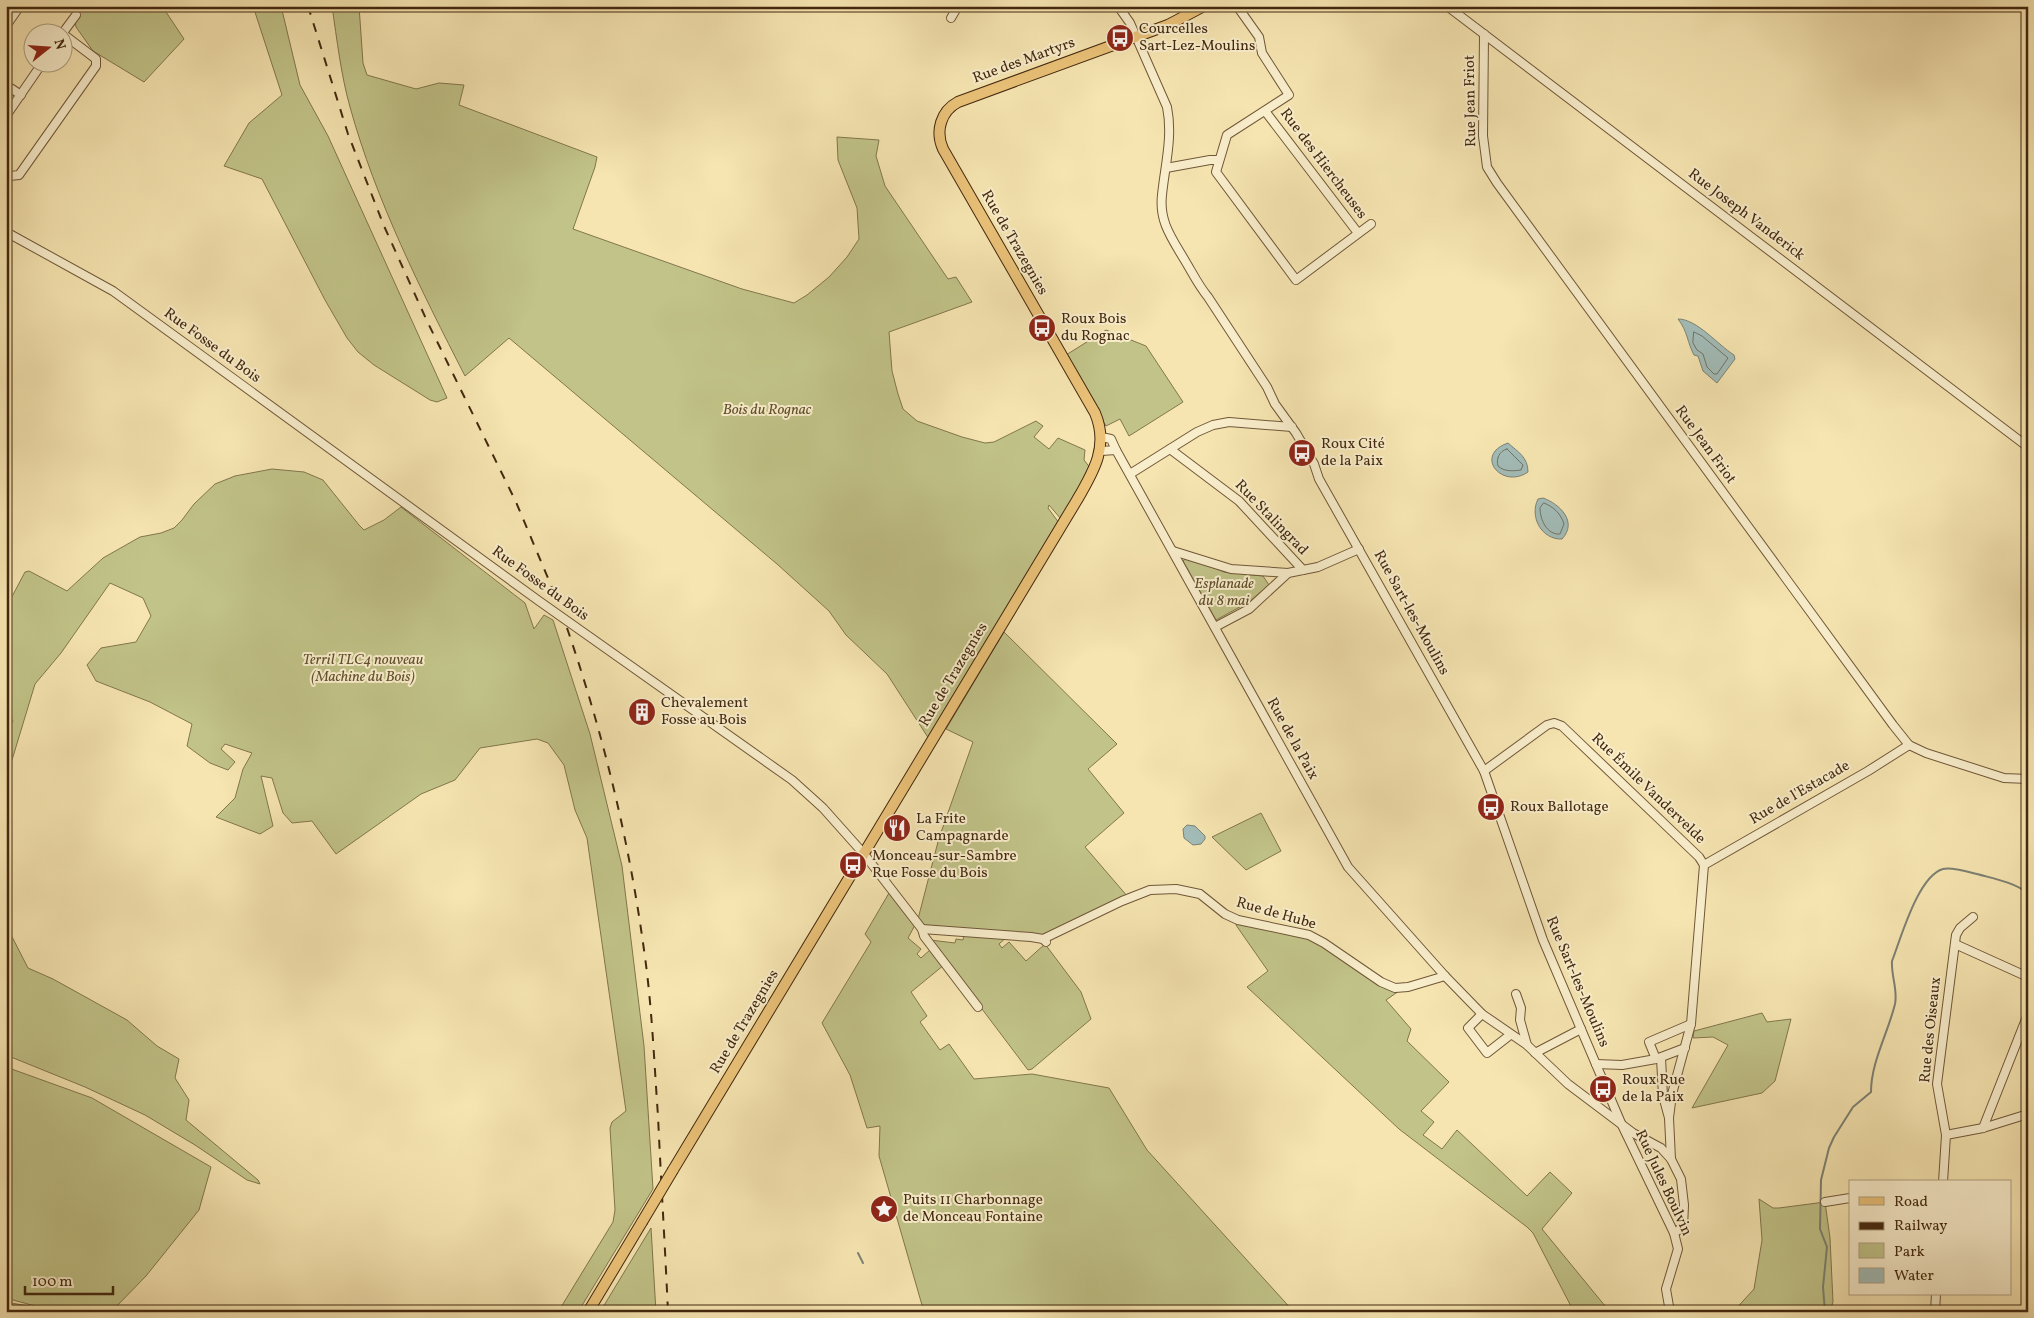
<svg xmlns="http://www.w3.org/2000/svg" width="2034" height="1318" font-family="Vollkorn,serif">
	<rect width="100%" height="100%" fill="#f6e5b1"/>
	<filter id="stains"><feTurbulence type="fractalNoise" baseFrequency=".004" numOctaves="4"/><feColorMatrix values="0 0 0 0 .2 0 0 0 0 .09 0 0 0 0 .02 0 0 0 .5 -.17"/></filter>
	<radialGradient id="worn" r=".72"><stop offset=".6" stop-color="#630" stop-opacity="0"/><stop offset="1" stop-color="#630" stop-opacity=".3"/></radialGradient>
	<g fill="#c1c388" stroke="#82764c">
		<polygon points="72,6 162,6 184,39 144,82 93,51 76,27"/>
		<polygon points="253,6 281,6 300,85 328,136 447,398 437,402 430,400 374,365 358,352 347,338 325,300 262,179 224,166 249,123 282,95"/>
		<path d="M332,6H359L363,63L367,75L416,89L439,83L464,85L459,105L597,157L595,167L573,229L742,289L794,303L807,295L829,277L847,257L859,239L857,208L838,160L837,137L879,140L876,156L885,186L948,279L956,277L972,302L889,332L892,371L898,394L903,409L917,421L962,437L985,443L994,442L1036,421L1043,426L1034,437L1049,449L1058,438L1085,450L1084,460L1091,469L1061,519L1049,505L1048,508L1059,523L929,739L887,674L846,635L829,611L777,564L509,338L465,376C421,290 376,201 350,107C341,75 337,40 332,6Z"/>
		<polygon points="1106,330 1146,346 1183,402 1129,436 1120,419 1106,426 1066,355"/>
		<polygon points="272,469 304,472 323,480 359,525 364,530 384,520 401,507 525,603 534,629 544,615 553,620 590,734 622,866 644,1046 653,1189 578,1312 558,1312 613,1222 615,1210 610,1128 612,1122 626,1111 587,838 575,810 564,765 548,743 537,739 480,748 455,780 421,794 336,854 312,821 292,823 283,813 272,778 261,776 273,826 260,834 216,817 235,798 243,769 252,753 225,744 221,749 235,762 228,770 210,763 187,746 192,724 150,702 96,681 87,665 101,648 136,642 151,616 143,598 110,583 61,653 35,684 9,770 6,772 6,737 13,720 6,721 6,608 25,572 29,571 67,591 103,558 140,537 161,533 174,528 182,520 194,504 215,484 235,476"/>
		<polygon points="1188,557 1224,572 1263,576 1269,585 1249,602 1216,620 1183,561"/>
		<polygon points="1004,632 1117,744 1088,769 1124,813 1085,847 1128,897 1047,936 926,926 918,919 939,838 973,742 946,729"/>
		<polygon points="1261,813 1281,851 1246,870 1212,837"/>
		<polygon points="889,893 915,925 908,938 921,949 917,954 921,958 931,949 944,965 911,992 927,1016 920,1022 940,1050 949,1044 974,1079 1032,1074 1109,1088 1147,1150 1294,1312 924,1312 879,1156 880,1126 867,1128 850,1075 822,1023 871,942 865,934"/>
		<polygon points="1237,921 1312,938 1399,991 1386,1000 1411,1029 1407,1041 1449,1082 1421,1111 1434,1122 1423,1135 1442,1149 1457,1130 1527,1196 1550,1172 1572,1193 1542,1229 1610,1312 1574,1312 1533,1233 1527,1227 1399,1129 1247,987 1268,971 1238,928 1236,925"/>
		<polygon points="6,925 28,968 53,979 127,1020 157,1046 179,1059 175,1078 189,1100 186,1120 258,1180 260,1184 247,1180 195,1145 145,1115 85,1087 6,1055"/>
		<polygon points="964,935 1007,937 999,944 1002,948 1009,942 1026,961 1045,944 1081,992 1091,1019 1032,1069 1028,1070 930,940 955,943 956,939 963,940"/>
		<polygon points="1762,1013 1767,1022 1791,1019 1775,1081 1762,1093 1692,1108 1728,1045 1713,1037 1693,1038 1694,1031"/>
		<polygon points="6,1067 92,1098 211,1167 199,1210 146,1276 111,1312 6,1312 6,1302 50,1310 13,1300 6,1292"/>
		<polygon points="1759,1199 1773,1208 1779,1208 1825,1202 1830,1238 1833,1302 1830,1312 1733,1312 1754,1289 1762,1240"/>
		<polygon points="651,1228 656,1312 600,1312"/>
	</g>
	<g fill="#a2bcb8" stroke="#7c8174">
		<path d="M1678,319C1697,319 1718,345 1734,355L1735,359L1717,383L1703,371L1698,356L1694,355C1687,342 1688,332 1678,319Z"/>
		<path d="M1508,443C1518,452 1528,457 1528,472C1502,490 1473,455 1508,443Z"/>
		<path d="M1543,498C1560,504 1578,522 1562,539C1542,540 1529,517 1538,499Z"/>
		<polygon points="1187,825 1195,826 1205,836 1205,839 1201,844 1193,845 1184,838 1183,829"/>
	</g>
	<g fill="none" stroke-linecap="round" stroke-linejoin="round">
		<g stroke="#727264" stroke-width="1">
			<polygon points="1694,332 1702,336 1728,358 1717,374 1714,374 1707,367 1703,354 1697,350 1693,343"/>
			<path d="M1507,449L1523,465L1521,470C1514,471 1504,472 1498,466C1496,459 1499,451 1507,449Z"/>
			<path d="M1544,503C1554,507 1561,514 1564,524L1560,534C1547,535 1540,520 1540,508Z"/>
		</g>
		<g stroke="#7c8174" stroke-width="2">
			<polyline points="858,1253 863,1263"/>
			<path d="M1825,1312L1823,1287L1827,1247L1820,1229L1821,1180L1829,1148L1834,1137L1853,1107L1871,1092C1871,1062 1888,1033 1895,1004C1898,990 1891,976 1892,961C1901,938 1918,876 1943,869C1953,867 1968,872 1977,874C1995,879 2013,882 2028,893"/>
		</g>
		<g stroke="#705738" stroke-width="10">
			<g id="minor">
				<path d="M1118,6L1130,23L1167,107C1173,137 1165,165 1162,195C1159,221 1171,237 1184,259C1192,272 1198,285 1208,297L1267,387L1275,404L1296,433L1314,464L1319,479L1484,771L1543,940L1621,1123L1674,1233L1678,1249L1666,1289L1670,1312"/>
				<polyline points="1237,6 1259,37 1262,53 1289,95 1227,135 1216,172 1296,280 1371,224"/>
				<polyline points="1447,6 2028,447"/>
				<polyline points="951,18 958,6"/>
				<polyline points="6,26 20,6"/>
				<polyline points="62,34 76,15"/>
				<polyline points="1484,34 1483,136 1487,167 1497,183 1893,725 1909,745 1926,753 2004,778 2028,779"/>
				<polyline points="6,85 21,95"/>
				<polyline points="1265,111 1358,233"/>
				<polyline points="6,116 43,62"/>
				<polyline points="1166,168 1210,160 1218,160"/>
				<polyline points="6,174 10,176 19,175 96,66 96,59 63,34"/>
				<polyline points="6,232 113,291 539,601 792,780 823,808 864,854 922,929 924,936 978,1007"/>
				<polyline points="1170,449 1239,501 1303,570"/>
				<polyline points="1116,450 1348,867 1445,976 1482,1014 1527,1045 1568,1084 1633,1133 1661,1148 1671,1159 1681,1179 1684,1205 1683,1227 1674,1233"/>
				<polyline points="1101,451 1116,450 1111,439 1101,437"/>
				<polyline points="1130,474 1197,432 1213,425 1229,422 1292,427"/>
				<polyline points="1173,551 1231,569 1288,573"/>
				<polyline points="1215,627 1249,609 1288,573 1318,567 1359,549"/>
				<polyline points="1484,771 1547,725 1554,723 1562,726 1699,857 1704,865 1691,1024 1672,1094 1669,1118"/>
				<polyline points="1704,865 1868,771 1909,745"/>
				<polyline points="922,929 1031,937 1043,939 1046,942"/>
				<polyline points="1043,939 1122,901 1150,890 1176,889 1200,894 1225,914 1238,920 1309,935 1324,943 1381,982 1395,988 1408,987 1445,976"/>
				<polyline points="1955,944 2028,977"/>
				<polyline points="1516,994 1521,1008 1520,1020 1527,1045"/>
				<polyline points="1482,1014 1468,1028 1487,1053 1510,1035"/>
				<polyline points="1535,1053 1581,1029"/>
				<polyline points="1661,1058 1663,1096 1669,1118 1671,1159"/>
				<polyline points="1656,1059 1649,1042 1691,1024"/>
				<polyline points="1596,1064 1622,1065 1656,1059 1685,1048"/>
				<polyline points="1983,1128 2028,1014"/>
				<polyline points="1946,1135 1983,1128 2028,1114"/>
				<polyline points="1943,1182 1946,1135 1937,1084 1956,935 1960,928 1973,917"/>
				<polyline points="1825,1202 1850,1198"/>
				<polyline points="1935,1312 1936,1294"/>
			</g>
		</g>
		<g stroke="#43280f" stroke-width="12">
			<g id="major">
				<path d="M673,1170L1077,500C1094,471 1109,446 1095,413L943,149C935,131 941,111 958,102L1168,25L1204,6"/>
				<polyline points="588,1312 642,1222"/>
			</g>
		</g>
		<use href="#minor" stroke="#f9eecc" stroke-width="8"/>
		<use href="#major" stroke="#ebc278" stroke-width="10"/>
		<g stroke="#43280f" stroke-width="2" stroke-dasharray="9 9" stroke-linecap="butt">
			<polyline points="308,6 348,134 384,226 427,321 516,502 558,602"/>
			<path d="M567,628C603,733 629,840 644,950C652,1005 654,1061 658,1116C661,1181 665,1246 668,1312"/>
		</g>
		<g stroke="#43280f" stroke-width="12" stroke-linecap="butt">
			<polyline id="major-bridge" points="642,1222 673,1170"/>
		</g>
		<use href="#major-bridge" stroke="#ebc278" stroke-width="10"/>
	</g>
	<defs>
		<g id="bus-disc" transform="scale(1.4375)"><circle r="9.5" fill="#8f2418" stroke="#f9eecc"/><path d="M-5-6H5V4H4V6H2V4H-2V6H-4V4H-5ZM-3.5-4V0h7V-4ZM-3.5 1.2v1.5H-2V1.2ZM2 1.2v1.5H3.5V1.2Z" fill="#fff"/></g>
		<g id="building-disc" transform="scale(1.4375)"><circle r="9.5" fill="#8f2418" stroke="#f9eecc"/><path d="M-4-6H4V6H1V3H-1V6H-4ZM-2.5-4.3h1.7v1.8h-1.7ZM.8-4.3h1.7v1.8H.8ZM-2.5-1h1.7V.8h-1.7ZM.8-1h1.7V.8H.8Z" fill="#fff"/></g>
		<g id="restaurant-disc" transform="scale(1.4375)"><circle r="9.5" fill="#8f2418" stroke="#f9eecc"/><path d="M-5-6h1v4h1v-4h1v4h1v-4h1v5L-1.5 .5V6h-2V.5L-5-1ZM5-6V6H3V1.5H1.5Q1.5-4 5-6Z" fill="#fff"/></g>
		<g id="sight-disc" transform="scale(1.4375)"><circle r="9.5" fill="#8f2418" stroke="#f9eecc"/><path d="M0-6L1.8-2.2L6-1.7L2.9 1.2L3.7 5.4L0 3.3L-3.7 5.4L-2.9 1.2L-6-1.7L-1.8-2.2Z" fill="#fff"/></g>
	</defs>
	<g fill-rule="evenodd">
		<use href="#bus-disc" x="1120" y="38"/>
		<use href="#bus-disc" x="1042" y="328"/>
		<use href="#bus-disc" x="1302" y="453"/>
		<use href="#building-disc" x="642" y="712"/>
		<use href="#bus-disc" x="1491" y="807"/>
		<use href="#restaurant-disc" x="897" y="828"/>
		<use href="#bus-disc" x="853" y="865"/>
		<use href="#bus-disc" x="1603" y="1089"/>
		<use href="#sight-disc" x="884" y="1209"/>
	</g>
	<g text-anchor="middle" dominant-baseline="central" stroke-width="4" stroke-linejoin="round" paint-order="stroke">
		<g font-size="15" fill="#43280f" stroke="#f9eecc" text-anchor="start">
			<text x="1139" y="29">Courcelles<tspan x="1139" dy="17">Sart-Lez-Moulins</tspan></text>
			<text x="1061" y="319">Roux Bois<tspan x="1061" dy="17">du Rognac</tspan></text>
			<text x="1321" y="444">Roux Cité<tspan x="1321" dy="17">de la Paix</tspan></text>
			<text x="661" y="703">Chevalement<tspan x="661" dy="17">Fosse au Bois</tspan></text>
			<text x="1510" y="807">Roux Ballotage</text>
			<text x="916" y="819">La Frite<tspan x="916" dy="17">Campagnarde</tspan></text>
			<text x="872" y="856">Monceau-sur-Sambre<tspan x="872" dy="17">Rue Fosse du Bois</tspan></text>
			<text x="1622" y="1080">Roux Rue<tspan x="1622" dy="17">de la Paix</tspan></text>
			<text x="903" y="1200">Puits 11 Charbonnage<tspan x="903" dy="17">de Monceau Fontaine</tspan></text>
		</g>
		<g font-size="15" fill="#43280f" stroke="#f9eecc">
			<text transform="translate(1024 61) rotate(-20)">Rue des Martyrs</text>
			<text transform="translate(1471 101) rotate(-91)">Rue Jean Friot</text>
			<text transform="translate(1323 164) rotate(53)">Rue des Hiercheuses</text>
			<text transform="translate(1746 215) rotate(37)">Rue Joseph Vanderick</text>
			<text transform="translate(1014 243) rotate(60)">Rue de Trazegnies</text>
			<text transform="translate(212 346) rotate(36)">Rue Fosse du Bois</text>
			<text transform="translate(1705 445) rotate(54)">Rue Jean Friot</text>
			<text transform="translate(1271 518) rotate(46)">Rue Stalingrad</text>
			<text transform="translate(540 584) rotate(36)">Rue Fosse du Bois</text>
			<text transform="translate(1411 613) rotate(61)">Rue Sart-les-Moulins</text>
			<text transform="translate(954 675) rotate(-59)">Rue de Trazegnies</text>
			<text transform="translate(1292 739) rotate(61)">Rue de la Paix</text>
			<text transform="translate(1648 789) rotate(44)">Rue Émile Vandervelde</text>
			<text transform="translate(1800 793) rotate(-30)">Rue de l'Estacade</text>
			<text transform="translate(1276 914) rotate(16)">Rue de Hube</text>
			<text transform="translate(1577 982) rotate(67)">Rue Sart-les-Moulins</text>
			<text transform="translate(745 1022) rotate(-59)">Rue de Trazegnies</text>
			<text transform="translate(1931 1030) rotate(-84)">Rue des Oiseaux</text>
			<text transform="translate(1663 1183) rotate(65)">Rue Jules Boulvin</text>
		</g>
		<g font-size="15" font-style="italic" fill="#624f2d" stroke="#f9eecc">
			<text x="767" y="410">Bois du Rognac</text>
			<text x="1224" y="584">Esplanade<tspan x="1224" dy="17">du 8 mai</tspan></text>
			<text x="363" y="660">Terril TLC4 nouveau<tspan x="363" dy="17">(Machine du Bois)</tspan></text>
		</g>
	</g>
	<rect width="2034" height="1318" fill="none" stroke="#f6e5b1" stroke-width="25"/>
	<rect x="8" y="8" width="2019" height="1303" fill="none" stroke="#43280f" stroke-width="2.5"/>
	<rect x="12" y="12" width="2009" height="1293" fill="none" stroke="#43280f"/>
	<rect x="1849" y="1180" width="162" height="115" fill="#f9eecc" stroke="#b09f80"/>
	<rect x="1859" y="1197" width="25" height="8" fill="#ebc278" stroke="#b09f80"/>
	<text x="1894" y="1206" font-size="15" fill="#43280f">Road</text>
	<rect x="1859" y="1222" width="25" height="8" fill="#43280f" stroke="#b09f80"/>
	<text x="1894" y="1230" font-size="15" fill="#43280f">Railway</text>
	<rect x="1859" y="1243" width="25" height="15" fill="#c1c388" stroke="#b09f80"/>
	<text x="1894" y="1256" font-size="15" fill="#43280f">Park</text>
	<rect x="1859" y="1268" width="25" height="15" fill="#a2bcb8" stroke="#b09f80"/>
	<text x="1894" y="1280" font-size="15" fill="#43280f">Water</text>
	<g transform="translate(48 48) rotate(73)"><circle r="24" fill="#f9eecc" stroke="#b09f80"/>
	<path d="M0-4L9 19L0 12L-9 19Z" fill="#8f2418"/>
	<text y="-8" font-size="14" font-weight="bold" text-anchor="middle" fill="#43280f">N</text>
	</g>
	<path d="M25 1286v8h88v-8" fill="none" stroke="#43280f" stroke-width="2.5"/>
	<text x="32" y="1286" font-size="15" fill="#43280f" stroke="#f9eecc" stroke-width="4" paint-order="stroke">100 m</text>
	<rect width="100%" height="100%" filter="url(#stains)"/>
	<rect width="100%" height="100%" fill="url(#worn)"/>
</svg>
